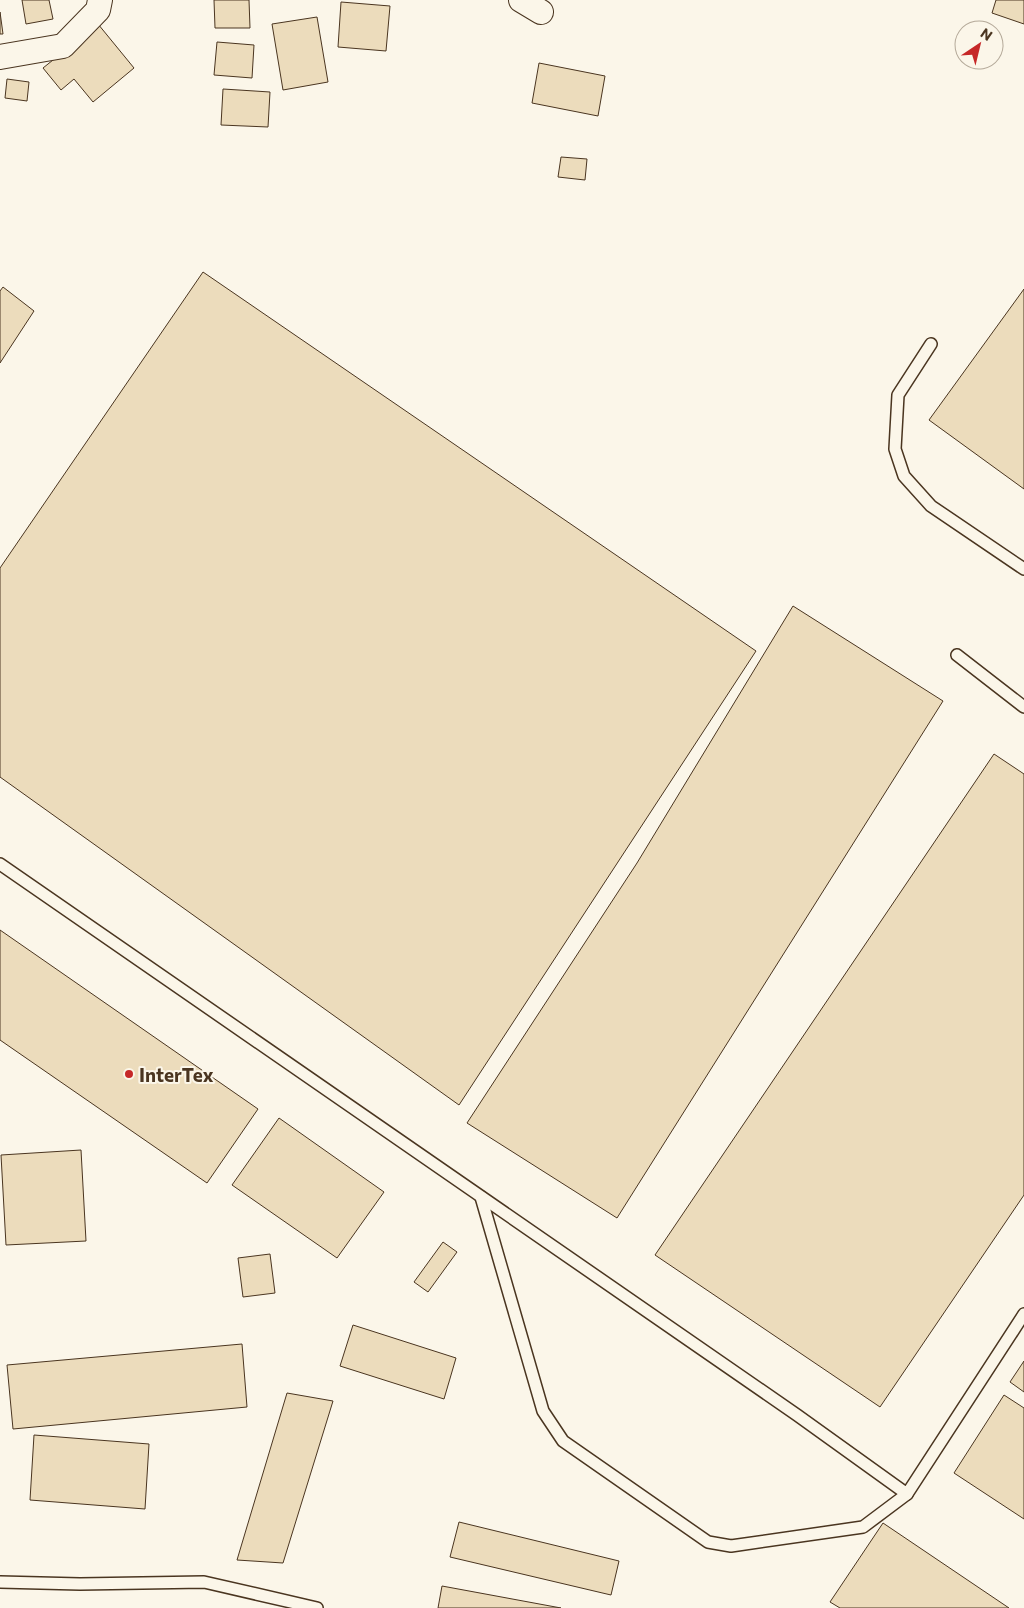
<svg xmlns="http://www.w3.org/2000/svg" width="1024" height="1608" font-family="Commissioner,sans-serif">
	<rect width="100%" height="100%" fill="#fbf6e9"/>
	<g fill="#ecdcbc" stroke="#4a3520">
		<polygon points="22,0 49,0 53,19 26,24"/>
		<polygon points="214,0 249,0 250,28 215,28"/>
		<polygon points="996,0 1024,0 1024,24 992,13"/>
		<polygon points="341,2 390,6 386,51 338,47"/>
		<polygon points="0,12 3,34 0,34"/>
		<polygon points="317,17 328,82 283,90 272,24"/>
		<polygon points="98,24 134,68 93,102 74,79 61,90 43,68"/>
		<polygon points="217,42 254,45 252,78 214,75"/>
		<polygon points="539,63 605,76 598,116 532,103"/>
		<polygon points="7,79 29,82 27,101 5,98"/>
		<polygon points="223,89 270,92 268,127 221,125"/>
		<polygon points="561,157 587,159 585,180 558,177"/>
		<polygon points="203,272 756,651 459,1105 0,777 0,568"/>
		<polygon points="3,287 34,311 0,363 0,291"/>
		<polygon points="1024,289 1024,489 929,420"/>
		<polygon points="793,606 943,701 617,1218 467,1123 637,863"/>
		<polygon points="994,754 1024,774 1024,1195 880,1407 655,1255"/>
		<polygon points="0,930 258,1109 207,1183 0,1040"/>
		<polygon points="279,1118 384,1192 337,1258 232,1185"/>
		<polygon points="81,1150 86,1241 6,1245 1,1155"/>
		<polygon points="443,1242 457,1252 428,1292 414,1282"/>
		<polygon points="270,1254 275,1293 243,1297 238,1258"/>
		<polygon points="353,1325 456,1358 444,1399 340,1366"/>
		<polygon points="242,1344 247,1407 13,1429 7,1365"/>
		<polygon points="1024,1361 1024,1392 1010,1382"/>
		<polygon points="287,1393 333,1401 283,1563 237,1560"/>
		<polygon points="1004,1395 1024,1408 1024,1519 954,1473"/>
		<polygon points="34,1435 149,1444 145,1509 30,1500"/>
		<polygon points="459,1522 619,1561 611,1595 450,1557"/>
		<polygon points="883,1523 1009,1608 840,1608 830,1602"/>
		<polygon points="442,1586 561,1608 438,1608"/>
	</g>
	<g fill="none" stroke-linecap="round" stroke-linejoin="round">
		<g stroke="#4a3520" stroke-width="14">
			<g id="lane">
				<polyline points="931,344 898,395 895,449 904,476 931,506 1024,569"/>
				<polyline points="957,655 1024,707"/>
				<polyline points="0,864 797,1415 907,1494 1024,1314"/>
				<polyline points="481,1197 543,1411 563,1441 708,1542 731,1546 863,1527 907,1494"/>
				<polyline points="0,1582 80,1584 204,1582 317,1608"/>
			</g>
		</g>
		<g stroke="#4a3520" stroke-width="26">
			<g id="street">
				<polyline points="521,0 541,12"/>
				<polyline points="0,57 63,46 98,10 100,0"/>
			</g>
		</g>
		<use href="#lane" stroke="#fbf6e9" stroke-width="11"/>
		<use href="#street" stroke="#fbf6e9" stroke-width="24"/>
	</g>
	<circle fill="#c62828" stroke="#fbf6e9" stroke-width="2" cx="129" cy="1074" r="5"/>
	<g text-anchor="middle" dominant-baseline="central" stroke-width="4" stroke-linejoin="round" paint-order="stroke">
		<g font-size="19" font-weight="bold" fill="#4a3520" stroke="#fbf6e9" text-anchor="start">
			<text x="139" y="1074">InterTex</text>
		</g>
	</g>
	<g transform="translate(979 45) rotate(35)"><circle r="24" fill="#fbf6e9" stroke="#b4a999"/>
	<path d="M0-4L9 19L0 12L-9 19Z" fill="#c62828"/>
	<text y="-8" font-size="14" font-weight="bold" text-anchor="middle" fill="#4a3520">N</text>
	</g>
</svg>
